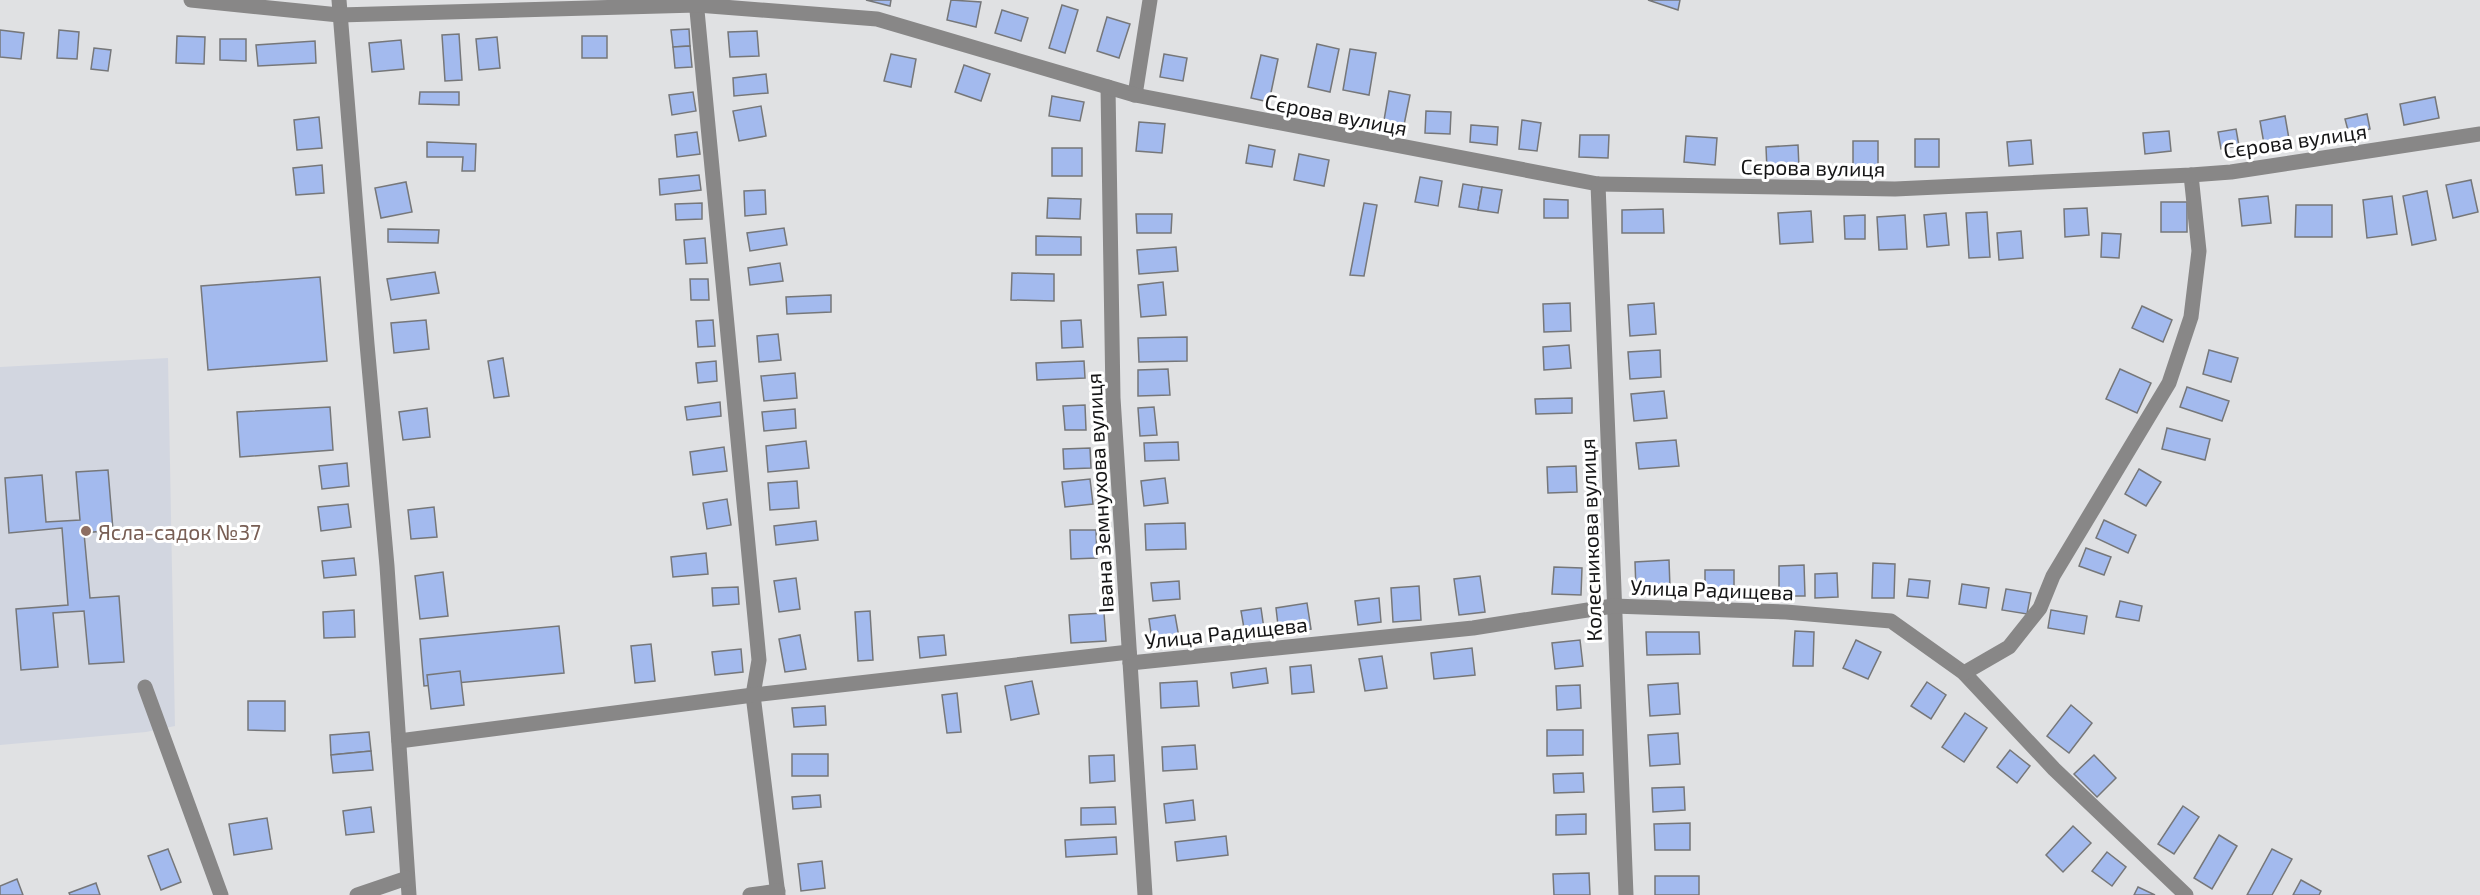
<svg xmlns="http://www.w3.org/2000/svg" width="2480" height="895" font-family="'Exo 2',sans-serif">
	<rect width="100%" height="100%" fill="#e0e1e3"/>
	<polygon fill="#d2d6e0" points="168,358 175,726 146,732 0,745 0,367"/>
	<g fill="#a3baee" stroke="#767779" stroke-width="1.5">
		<polygon points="866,0 891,0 890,6"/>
		<polygon points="951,0 981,2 976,27 947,20"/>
		<polygon points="1648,0 1680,0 1678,10"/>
		<polygon points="1062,5 1078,10 1065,53 1049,48"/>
		<polygon points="1002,10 1028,18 1021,41 995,33"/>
		<polygon points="1107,17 1130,24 1119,58 1097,51"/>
		<polygon points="689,29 690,46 673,47 671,30"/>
		<polygon points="0,30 24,33 21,59 0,57"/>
		<polygon points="59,30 79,32 77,59 57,58"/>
		<polygon points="757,31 759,56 730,57 728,32"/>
		<polygon points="459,34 462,80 445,81 442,35"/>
		<polygon points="177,36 205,37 204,64 176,63"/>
		<rect x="582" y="36" width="25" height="22"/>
		<polygon points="497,37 500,68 479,70 476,39"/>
		<polygon points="220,39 246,39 246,61 220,60"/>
		<polygon points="401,40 404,69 372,72 369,43"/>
		<polygon points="315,41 316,63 258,66 256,45"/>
		<polygon points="1317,44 1339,49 1330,92 1308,87"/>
		<polygon points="690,46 692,67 675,68 673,47"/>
		<polygon points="94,48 111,50 108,71 91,69"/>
		<polygon points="1350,49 1376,53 1369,95 1343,90"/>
		<polygon points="891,54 916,59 911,87 884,81"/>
		<polygon points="1164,54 1187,58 1183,81 1160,77"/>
		<polygon points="1261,55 1278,59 1269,102 1251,98"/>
		<polygon points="964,65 990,74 981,101 955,92"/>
		<polygon points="766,74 768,93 734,96 733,78"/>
		<polygon points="1389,91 1410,95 1403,130 1383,126"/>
		<polygon points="420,92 459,92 459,105 419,104"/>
		<polygon points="693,92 696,111 672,115 669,95"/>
		<polygon points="1052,96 1084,102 1080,121 1049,116"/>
		<polygon points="2435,97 2439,118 2404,125 2400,104"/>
		<polygon points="761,106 766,136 739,141 733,111"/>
		<polygon points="1426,111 1451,112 1450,134 1425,133"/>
		<polygon points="2367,114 2370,129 2349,134 2345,119"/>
		<polygon points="2285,116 2289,139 2264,144 2260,121"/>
		<polygon points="319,117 322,148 297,150 294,120"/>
		<polygon points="1522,120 1541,123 1537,151 1519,149"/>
		<polygon points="1139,122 1165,124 1162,153 1136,151"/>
		<polygon points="1471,125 1498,127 1497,145 1470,142"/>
		<polygon points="2236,129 2239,146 2221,149 2218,132"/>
		<polygon points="2169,131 2171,151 2145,154 2143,133"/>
		<polygon points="697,132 700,154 677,157 675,135"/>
		<polygon points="1580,135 1609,135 1608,158 1579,157"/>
		<polygon points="1686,136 1717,138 1715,165 1684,162"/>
		<rect x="1915" y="139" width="24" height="28"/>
		<polygon points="2031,140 2033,164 2009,166 2007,142"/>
		<rect x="1853" y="141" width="25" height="32"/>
		<polygon points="427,142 476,144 475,171 462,171 463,157 427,157"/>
		<polygon points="1249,145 1275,150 1272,167 1246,163"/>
		<polygon points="1798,145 1799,168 1767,170 1766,147"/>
		<rect x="1052" y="148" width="30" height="28"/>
		<polygon points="1299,154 1329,160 1324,186 1294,180"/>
		<polygon points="322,165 324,193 296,195 293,168"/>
		<polygon points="699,175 701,190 660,195 659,179"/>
		<polygon points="1420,177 1442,181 1438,206 1415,202"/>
		<polygon points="2471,180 2478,212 2453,218 2446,185"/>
		<polygon points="406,182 412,212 381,218 375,188"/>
		<polygon points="1463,184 1482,187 1478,210 1459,207"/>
		<polygon points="1482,187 1502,190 1498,213 1478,210"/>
		<polygon points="765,190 766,214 745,216 744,191"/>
		<polygon points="2427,191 2436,240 2412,245 2403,196"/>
		<polygon points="2268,196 2271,223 2242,226 2239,199"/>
		<polygon points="2392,196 2397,234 2367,238 2363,200"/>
		<polygon points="1048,198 1081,199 1080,219 1047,218"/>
		<polygon points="1544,199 1568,200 1568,218 1544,218"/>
		<rect x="2161" y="202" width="26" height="30"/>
		<polygon points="702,203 702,219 676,220 675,204"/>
		<polygon points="1364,203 1377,205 1364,276 1350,275"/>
		<polygon points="2296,205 2332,205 2332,237 2295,237"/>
		<polygon points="2087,208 2089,235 2065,237 2064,209"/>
		<polygon points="1663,209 1664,233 1622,233 1622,210"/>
		<polygon points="1811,211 1813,242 1780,244 1778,213"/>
		<polygon points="1987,212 1990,257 1969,258 1966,213"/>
		<polygon points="1946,213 1949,245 1927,247 1924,215"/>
		<polygon points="1136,214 1172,214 1171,233 1137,233"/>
		<polygon points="1865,215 1865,239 1845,239 1844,216"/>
		<polygon points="1905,215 1907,249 1879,250 1877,217"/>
		<polygon points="784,228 787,245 750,251 747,233"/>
		<polygon points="388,229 439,230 438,243 388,242"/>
		<polygon points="2021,231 2023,258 1999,260 1997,233"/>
		<polygon points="2102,233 2121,234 2119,258 2101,257"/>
		<polygon points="1036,236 1081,237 1081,255 1036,255"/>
		<polygon points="705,238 707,263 686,264 684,240"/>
		<polygon points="1176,247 1178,271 1139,274 1137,250"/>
		<polygon points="780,263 783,281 750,285 748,268"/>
		<polygon points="435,272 439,293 391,300 387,279"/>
		<polygon points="1012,273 1054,274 1054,301 1011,300"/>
		<polygon points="320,277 327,361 208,370 201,286"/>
		<polygon points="690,279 708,279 709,300 691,300"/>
		<polygon points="1163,282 1166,315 1141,317 1138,285"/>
		<polygon points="831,295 831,312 787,314 786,297"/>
		<polygon points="1570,303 1571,331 1544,332 1543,304"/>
		<polygon points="1654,303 1656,334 1630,336 1628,305"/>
		<polygon points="2142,306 2172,320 2163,342 2132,328"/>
		<polygon points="426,320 429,349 394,353 391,323"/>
		<polygon points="713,320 715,346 698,347 696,321"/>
		<polygon points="1081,320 1083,347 1062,348 1061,321"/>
		<polygon points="778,334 781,360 759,362 757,336"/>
		<polygon points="1187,337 1187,361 1139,362 1138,338"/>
		<polygon points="1569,345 1571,368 1544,370 1543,347"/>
		<polygon points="1660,350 1661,377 1630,379 1628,352"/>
		<polygon points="2209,350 2238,358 2231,382 2203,374"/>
		<polygon points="503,358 509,396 494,398 488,361"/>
		<polygon points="716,361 717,381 698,383 696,363"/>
		<polygon points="1084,361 1085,378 1037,380 1036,363"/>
		<polygon points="1168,369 1170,395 1138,396 1138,370"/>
		<polygon points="2120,369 2151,383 2137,413 2106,399"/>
		<polygon points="795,373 797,398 764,401 761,376"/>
		<polygon points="2187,387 2229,401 2222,421 2180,407"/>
		<polygon points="1664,391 1667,418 1634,421 1631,394"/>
		<polygon points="1572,398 1572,413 1536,414 1535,399"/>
		<polygon points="720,402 721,416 687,420 685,407"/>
		<polygon points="1085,405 1086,430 1065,430 1063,406"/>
		<polygon points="330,407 333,450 240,457 237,412"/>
		<polygon points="1154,407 1157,435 1140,436 1138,408"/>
		<polygon points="427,408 430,437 403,440 399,412"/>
		<polygon points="795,409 796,428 764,431 762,412"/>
		<polygon points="2167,428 2210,439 2205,460 2162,449"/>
		<polygon points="1676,440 1679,466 1639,469 1636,443"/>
		<polygon points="806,441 809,468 768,472 766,446"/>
		<polygon points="1178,442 1179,460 1145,461 1144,443"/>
		<polygon points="724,447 727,471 693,475 690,452"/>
		<polygon points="1090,448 1091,468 1064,469 1063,449"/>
		<polygon points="347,463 349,486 322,489 319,466"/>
		<polygon points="1576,466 1577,492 1548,493 1547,467"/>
		<polygon points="2139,469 2161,482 2146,506 2125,494"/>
		<polygon points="108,470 113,530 84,533 90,598 119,596 124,662 89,664 84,611 53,613 58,667 21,670 16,609 68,605 62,528 9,533 5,478 42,475 46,522 80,520 76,472"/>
		<polygon points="1165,478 1168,503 1144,506 1141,481"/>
		<polygon points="1090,479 1093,504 1065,507 1062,482"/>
		<polygon points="797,481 799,508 770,510 768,483"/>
		<polygon points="727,499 731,525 707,529 703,503"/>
		<polygon points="348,504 351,527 321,531 318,507"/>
		<polygon points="434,507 437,537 411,539 408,510"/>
		<polygon points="2104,520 2136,535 2128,553 2096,538"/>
		<polygon points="816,521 818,540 776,545 774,526"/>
		<polygon points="1185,523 1186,549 1146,550 1145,524"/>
		<polygon points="1070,530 1096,530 1097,558 1071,559"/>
		<polygon points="2086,548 2111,557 2104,575 2079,566"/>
		<polygon points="706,553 708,574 673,577 671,557"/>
		<polygon points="354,558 356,575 324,578 322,561"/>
		<polygon points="1669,560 1670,588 1636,590 1635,562"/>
		<polygon points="1873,563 1895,564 1894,598 1872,598"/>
		<polygon points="1804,565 1805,596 1779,596 1779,566"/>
		<polygon points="1554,567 1582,568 1581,595 1552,594"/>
		<rect x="1705" y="570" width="29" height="20"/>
		<polygon points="443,572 448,616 420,619 415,576"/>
		<polygon points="1837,573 1838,597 1815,598 1815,574"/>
		<polygon points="1480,576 1485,612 1459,615 1454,579"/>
		<polygon points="796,578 800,609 779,612 774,581"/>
		<polygon points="1909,579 1930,581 1928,598 1907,596"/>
		<polygon points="1179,581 1180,599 1153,601 1151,583"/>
		<polygon points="1962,584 1989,588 1986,608 1959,604"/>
		<polygon points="1419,586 1421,620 1393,622 1391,588"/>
		<polygon points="738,587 739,604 713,606 712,588"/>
		<polygon points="2006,589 2031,593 2027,614 2002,610"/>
		<polygon points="1379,598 1381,622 1358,625 1355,601"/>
		<polygon points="2120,601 2142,606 2139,621 2116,617"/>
		<polygon points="1307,603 1311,629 1279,634 1276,608"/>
		<polygon points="1261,608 1265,636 1246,640 1241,611"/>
		<polygon points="354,610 355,637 324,638 323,612"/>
		<polygon points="2051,610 2087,616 2084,634 2048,628"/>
		<polygon points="870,611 873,660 858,661 855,612"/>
		<polygon points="1104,613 1106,641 1071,643 1069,615"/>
		<polygon points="1175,615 1180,643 1153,647 1149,619"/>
		<polygon points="559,626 564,673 424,686 420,639"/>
		<polygon points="1795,631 1814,632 1813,666 1793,666"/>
		<polygon points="1646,632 1699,632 1700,654 1647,655"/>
		<polygon points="800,635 806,669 785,672 779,639"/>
		<polygon points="944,635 946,655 920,658 918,637"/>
		<polygon points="1580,640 1583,666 1555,669 1552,643"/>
		<polygon points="1856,640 1881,652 1868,679 1843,668"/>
		<polygon points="651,644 655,681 635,683 631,646"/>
		<polygon points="1472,648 1475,675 1434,679 1431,653"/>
		<polygon points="741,649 743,672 715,675 712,652"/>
		<polygon points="1382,656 1387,688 1365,691 1359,659"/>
		<polygon points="1311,665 1314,692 1292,694 1290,667"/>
		<polygon points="1266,668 1268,683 1233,688 1231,673"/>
		<polygon points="460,671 464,705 431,709 427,675"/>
		<polygon points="1032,681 1039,714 1011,720 1005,686"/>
		<polygon points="1197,681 1199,706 1161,708 1160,683"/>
		<polygon points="1927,682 1946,695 1931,719 1911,706"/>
		<polygon points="1678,683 1680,714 1650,716 1648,685"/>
		<polygon points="1580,685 1581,708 1557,710 1556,686"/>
		<polygon points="957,693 961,732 947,733 942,695"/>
		<polygon points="248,701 285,701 285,731 248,730"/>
		<polygon points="2071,705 2092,723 2069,753 2047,736"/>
		<polygon points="825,706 826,725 794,727 792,708"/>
		<polygon points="1965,713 1987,728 1964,762 1942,747"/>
		<polygon points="1547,730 1583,730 1583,755 1547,756"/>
		<polygon points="369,732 371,751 331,755 330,735"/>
		<polygon points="1678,733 1680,764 1650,766 1648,735"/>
		<polygon points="1195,745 1197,769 1163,771 1162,747"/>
		<polygon points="2010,750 2030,766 2017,783 1997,767"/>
		<polygon points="371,751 373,770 333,773 331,755"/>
		<rect x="792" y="754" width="36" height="22"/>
		<polygon points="1114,755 1115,781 1090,783 1089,756"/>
		<polygon points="2094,755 2116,778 2097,797 2074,774"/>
		<polygon points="1583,773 1584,792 1554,793 1553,774"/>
		<polygon points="1684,787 1685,810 1653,812 1652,788"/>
		<polygon points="820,795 821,807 793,809 792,797"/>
		<polygon points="1193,800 1195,820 1166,823 1164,804"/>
		<polygon points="2183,806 2199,817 2174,854 2158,844"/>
		<polygon points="371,807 374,832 346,835 343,811"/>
		<polygon points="1115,807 1116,824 1081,825 1081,808"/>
		<polygon points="1586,814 1586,834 1556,835 1556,815"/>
		<polygon points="267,818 272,849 234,855 229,824"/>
		<polygon points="1690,823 1690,850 1655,850 1654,824"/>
		<polygon points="2073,826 2091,843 2063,872 2046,855"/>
		<polygon points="2219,835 2237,846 2212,889 2194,878"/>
		<polygon points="1226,836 1228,855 1177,861 1175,842"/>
		<polygon points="1116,837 1117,854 1066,857 1065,840"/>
		<polygon points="168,849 181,882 161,890 148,856"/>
		<polygon points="2272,849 2292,859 2272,895 2247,895"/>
		<polygon points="2107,852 2126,867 2112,886 2092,871"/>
		<polygon points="822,861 825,888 801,891 798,864"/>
		<polygon points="1589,873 1590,895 1554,895 1553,874"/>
		<rect x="1655" y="876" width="44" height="19"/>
		<polygon points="17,879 23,895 0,895 0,886"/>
		<polygon points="2301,880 2321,891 2319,895 2293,895"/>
		<polygon points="96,883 100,895 70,895 69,893"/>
		<polygon points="2138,887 2155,895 2134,895"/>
	</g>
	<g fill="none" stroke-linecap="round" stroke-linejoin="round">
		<g stroke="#888787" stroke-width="15">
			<polyline points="339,0 367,344 387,566 409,895"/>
			<polyline points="696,0 759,660 753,695 778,895"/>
			<polyline points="1108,87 1113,398 1145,895"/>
			<polyline points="1135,95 1150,0"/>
			<polyline points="1598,184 1626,895"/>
			<polyline points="1130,663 1473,628 1613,606 1786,612 1891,621 1964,673 2054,769 2186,895"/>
			<polyline points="1964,673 2009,647 2040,608 2053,576 2169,383 2191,317 2199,251 2191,175"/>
			<polyline points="145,687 221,895"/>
			<polyline points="399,741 753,695 1129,652"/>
			<polyline points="357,895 407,878"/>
			<polyline points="750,895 778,891"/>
		</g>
		<polyline stroke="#888787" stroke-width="15" points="191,0 339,15 697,5 877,19 1135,95 1598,184 1895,189 2191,175 2231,172 2480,134"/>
	</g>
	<circle fill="#8d6e63" stroke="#fff" stroke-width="2" cx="86" cy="531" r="6"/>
	<g text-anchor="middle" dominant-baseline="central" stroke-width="6" stroke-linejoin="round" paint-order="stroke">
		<g font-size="21" fill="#151516" stroke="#fff">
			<text transform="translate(1336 114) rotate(11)">Сєрова вулиця</text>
			<text transform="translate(2295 140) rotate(-8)">Сєрова вулиця</text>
			<text transform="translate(1813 167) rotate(1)">Сєрова вулиця</text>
			<text transform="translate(1099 493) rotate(-93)">Івана Земнухова вулиця</text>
			<text transform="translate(1590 540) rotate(-92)">Колесникова вулиця</text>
			<text transform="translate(1712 589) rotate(2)">Улица Радищева</text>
			<text transform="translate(1226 632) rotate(-6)">Улица Радищева</text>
		</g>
		<g font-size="21" fill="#785e54" stroke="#fff" text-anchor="start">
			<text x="98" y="531">Ясла-садок №37</text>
		</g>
	</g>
</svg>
